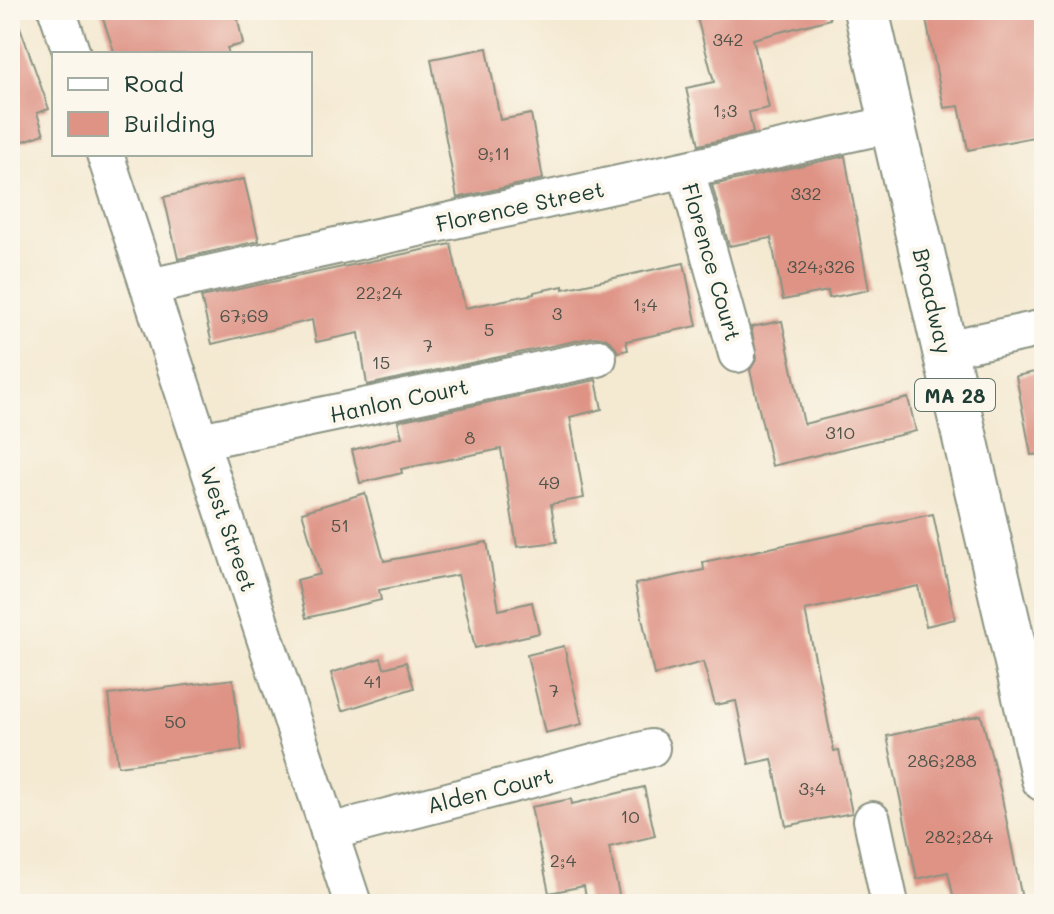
<svg xmlns="http://www.w3.org/2000/svg" width="1054" height="914" font-family="Mali,sans-serif">
	<rect width="100%" height="100%" fill="#fbf7ec"/>
	<filter id="ink" filterUnits="userSpaceOnUse"><feTurbulence type="fractalNoise" baseFrequency=".0125" numOctaves="2"/><feDisplacementMap in="SourceGraphic" scale="16" xChannelSelector="R" yChannelSelector="G"/><feConvolveMatrix kernelMatrix="1 2 1 2 8 2 1 2 1" color-interpolation-filters="sRGB"/></filter>
	<filter id="wash" filterUnits="userSpaceOnUse"><feTurbulence type="fractalNoise" baseFrequency=".006" numOctaves="4" result="noise"/><feDisplacementMap in="SourceGraphic" scale="32" xChannelSelector="R" yChannelSelector="G"/><feGaussianBlur stdDeviation="1.8" result="paint"/><feColorMatrix in="noise" values="0 0 0 0 0 0 0 0 0 0 0 0 0 0 0 0 0 1.4 0 .05"/><feComposite in="paint" operator="in"/></filter>
	<g filter="url(#wash)">
		<rect width="100%" height="100%" fill="#f4e9d1"/>
		<g id="blocks">
			<g fill="#de9385">
				<polygon points="10,10 14,10 49,109 37,113 44,134 10,146"/>
				<polygon points="100,10 236,10 243,44 227,48 229,54 115,54"/>
				<polygon points="695,10 828,10 830,19 753,39 769,108 749,112 753,133 699,145 686,88 714,82"/>
				<polygon points="924,10 1044,10 1044,135 968,150 959,106 944,108"/>
				<polygon points="487,48 500,120 531,114 543,179 457,198 431,59"/>
				<polygon points="845,156 869,290 829,298 828,291 783,300 771,238 729,246 712,185"/>
				<polygon points="244,179 259,241 178,259 164,197"/>
				<polygon points="451,244 465,308 534,294 534,292 563,286 563,289 684,263 697,326 626,341 628,350 618,352 613,344 605,338 594,337 367,385 359,333 316,342 312,320 212,344 201,297"/>
				<polygon points="782,321 804,424 908,398 916,431 772,466 750,370 757,358 751,327"/>
				<polygon points="1044,370 1044,454 1031,455 1016,376"/>
				<polygon points="596,380 602,409 570,417 584,498 551,504 557,542 517,547 501,449 401,469 402,473 360,483 352,450 402,437 398,421"/>
				<polygon points="365,493 384,561 487,542 499,610 532,602 539,633 475,648 458,575 379,590 381,600 306,618 297,580 320,574 302,512"/>
				<polygon points="933,514 955,619 926,626 918,586 805,610 834,751 839,750 852,813 786,826 772,759 749,764 736,701 715,705 703,662 654,675 635,584 704,570 703,562"/>
				<polygon points="564,646 582,724 545,733 527,655"/>
				<polygon points="381,658 384,668 406,662 414,688 342,711 331,673"/>
				<polygon points="233,679 242,750 118,766 109,695"/>
				<polygon points="981,715 1001,793 1023,904 955,904 948,872 917,879 887,736"/>
				<polygon points="644,787 655,836 609,847 621,904 587,904 584,886 549,893 531,807 571,799 572,804"/>
			</g>
		</g>
	</g>
	<g filter="url(#ink)">
		<use href="#blocks" fill-opacity="0" stroke="#8a9382" stroke-width="2"/>
		<g fill="none" stroke-linecap="round" stroke-linejoin="round">
			<g stroke="#8a9382" stroke-width="40">
				<g id="street">
					<polyline points="57,10 72,54"/>
					<polyline points="105,154 353,904"/>
					<polyline points="686,170 737,354"/>
					<polyline points="149,287 892,124"/>
					<polyline points="945,349 1044,328"/>
					<polyline points="200,441 598,358"/>
					<polyline points="872,820 890,904"/>
					<polyline points="329,832 651,748"/>
				</g>
			</g>
			<g stroke="#8a9382" stroke-width="48">
				<polyline id="primary" points="866,10 1044,779"/>
			</g>
			<use href="#street" stroke="#fff" stroke-width="36"/>
			<use href="#primary" stroke="#fff" stroke-width="44"/>
		</g>
	</g>
	<g text-anchor="middle" dominant-baseline="central" stroke-width="8" stroke-linejoin="round" paint-order="stroke">
		<g font-size="18" fill="#4f5248">
			<text x="728" y="39">342</text>
			<text x="725" y="110">1;3</text>
			<text x="494" y="153">9;11</text>
			<text x="806" y="193">332</text>
			<text x="821" y="266">324;326</text>
			<text x="379" y="292">22;24</text>
			<text x="645" y="304">1;4</text>
			<text x="557" y="313">3</text>
			<text x="244" y="315">67;69</text>
			<text x="489" y="329">5</text>
			<text x="428" y="345">7</text>
			<text x="381" y="362">15</text>
			<text x="840" y="432">310</text>
			<text x="470" y="437">8</text>
			<text x="549" y="482">49</text>
			<text x="340" y="525">51</text>
			<text x="373" y="681">41</text>
			<text x="554" y="690">7</text>
			<text x="175" y="721">50</text>
			<text x="942" y="760">286;288</text>
			<text x="812" y="788">3;4</text>
			<text x="630" y="816">10</text>
			<text x="959" y="836">282;284</text>
			<text x="563" y="860">2;4</text>
		</g>
		<rect fill="#fbf7ec" stroke="#61756b" stroke-width="2" x="915" y="379" width="80" height="32" rx="6"/>
		<g font-size="20" font-weight="bold" fill="#1f3d34">
			<text x="955" y="395">MA 28</text>
		</g>
		<g font-size="22" fill="#1f3d34" stroke="#fbf7ec">
			<text transform="translate(520 206) rotate(-12)">Florence Street</text>
			<text transform="translate(712 262) rotate(74)">Florence Court</text>
			<text transform="translate(933 301) rotate(77)">Broadway</text>
			<text transform="translate(399 400) rotate(-12)">Hanlon Court</text>
			<text transform="translate(229 529) rotate(71)">West Street</text>
			<text transform="translate(490 790) rotate(-14)">Alden Court</text>
		</g>
	</g>
	<rect width="1054" height="914" fill="none" stroke="#fbf7ec" stroke-width="40"/>
	<rect x="52" y="52" width="260" height="104" fill="#fbf7ec" stroke="#a3ada2" stroke-width="2"/>
	<rect x="68" y="78" width="40" height="12" fill="#ffffff" stroke="#a3ada2" stroke-width="2"/>
	<text x="124" y="92" font-size="24" fill="#1f3d34">Road</text>
	<rect x="68" y="112" width="40" height="24" fill="#de9385" stroke="#a3ada2" stroke-width="2"/>
	<text x="124" y="132" font-size="24" fill="#1f3d34">Building</text>
</svg>
